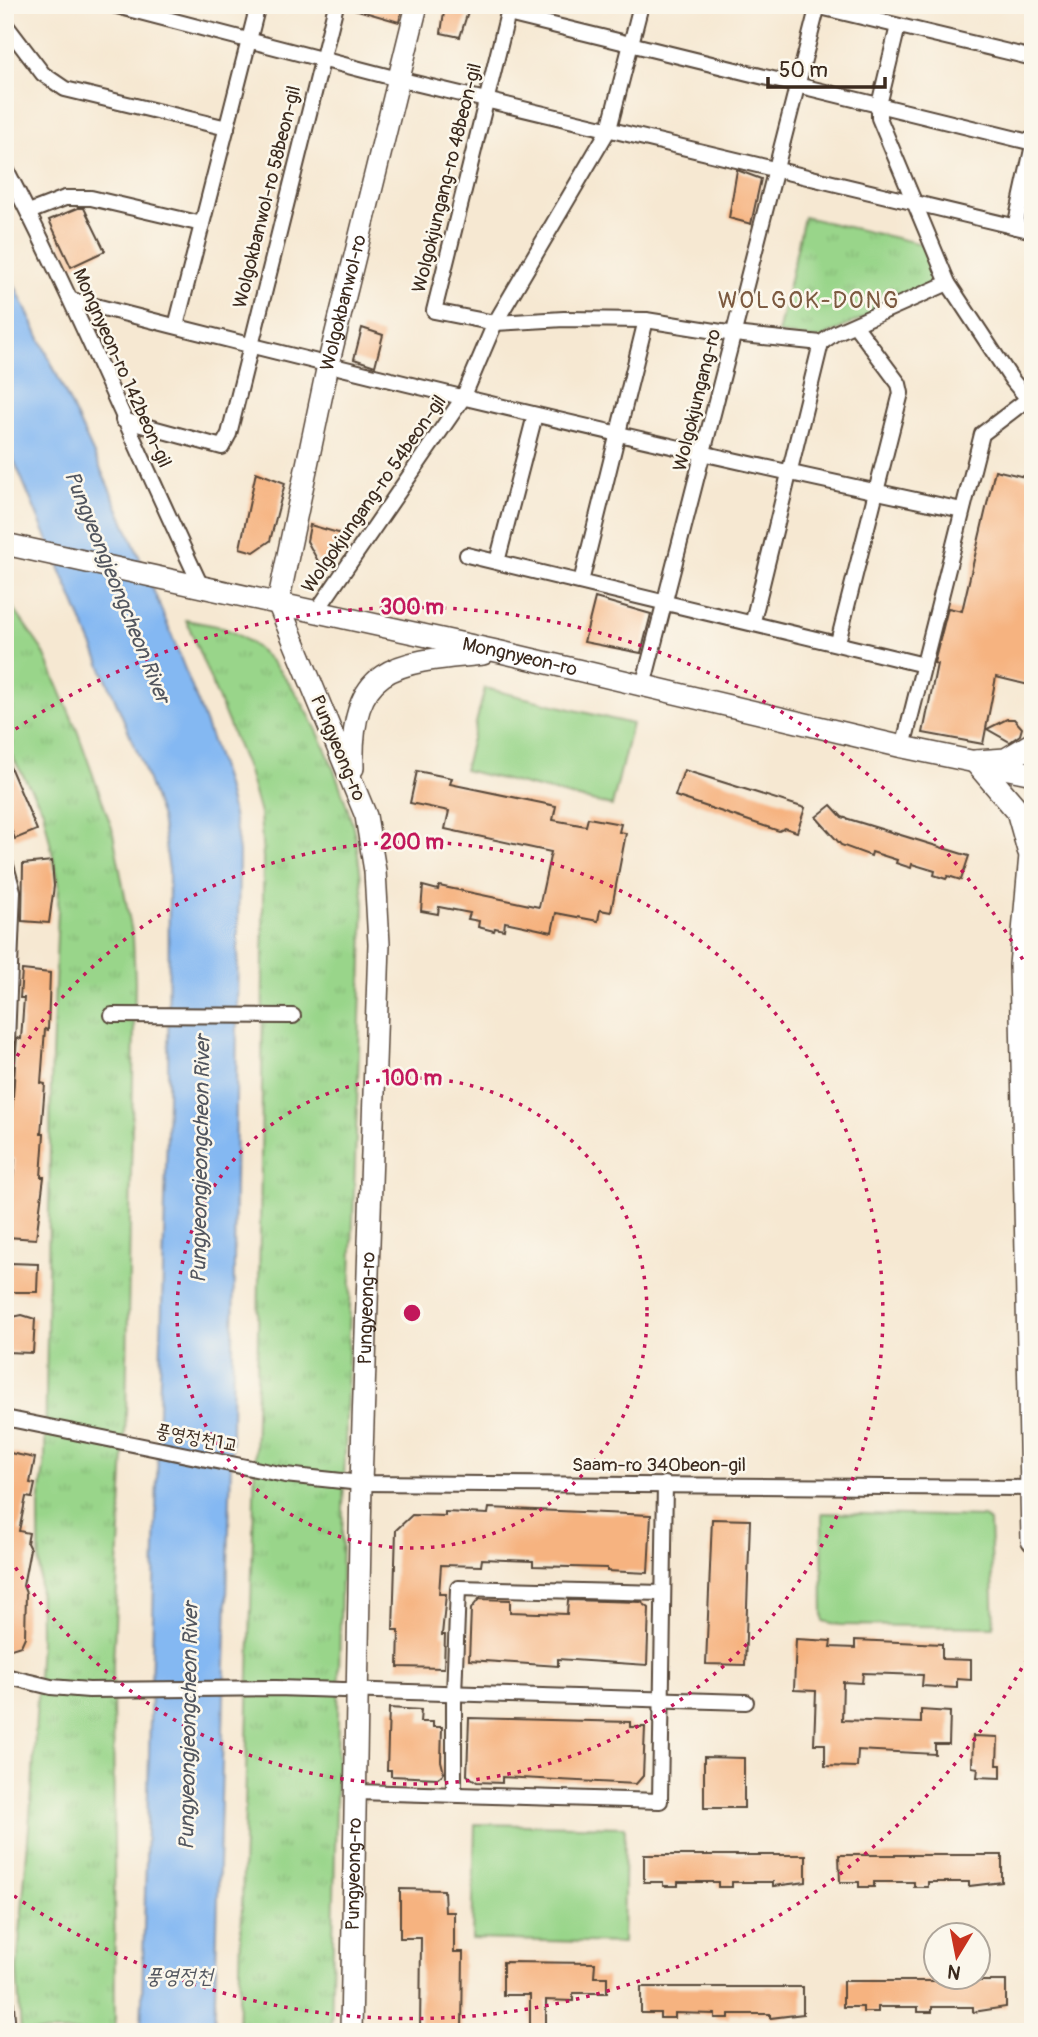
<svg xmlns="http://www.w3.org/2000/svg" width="1038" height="2037" font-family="Pangolin,'Poor Story',sans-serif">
	<defs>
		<pattern id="park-tufts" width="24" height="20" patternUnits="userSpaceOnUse" patternTransform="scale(1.75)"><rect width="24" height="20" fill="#99d58a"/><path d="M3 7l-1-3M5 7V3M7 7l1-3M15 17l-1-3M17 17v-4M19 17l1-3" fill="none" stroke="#85b777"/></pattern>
	</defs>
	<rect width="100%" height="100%" fill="#fbf7ec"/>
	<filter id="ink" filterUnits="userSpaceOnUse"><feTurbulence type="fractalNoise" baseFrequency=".0143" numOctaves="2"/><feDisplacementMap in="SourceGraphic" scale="14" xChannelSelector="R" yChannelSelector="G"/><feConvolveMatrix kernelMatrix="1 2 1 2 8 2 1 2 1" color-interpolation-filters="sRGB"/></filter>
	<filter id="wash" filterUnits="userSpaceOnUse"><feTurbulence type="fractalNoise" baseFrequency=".00686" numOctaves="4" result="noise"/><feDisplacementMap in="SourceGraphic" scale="28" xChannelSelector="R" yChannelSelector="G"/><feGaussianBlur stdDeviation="1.57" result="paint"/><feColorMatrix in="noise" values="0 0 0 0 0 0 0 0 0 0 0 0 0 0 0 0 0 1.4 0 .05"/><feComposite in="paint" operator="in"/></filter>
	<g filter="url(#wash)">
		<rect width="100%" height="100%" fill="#f6e8d2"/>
		<g fill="#99d58a" stroke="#6a8054" stroke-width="2">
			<polygon points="485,688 632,724 612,806 464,770"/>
			<polygon points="822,1513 984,1517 990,1522 994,1627 840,1625 823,1621"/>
			<polygon points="475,1824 625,1827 623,1943 472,1939"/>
		</g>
		<g fill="url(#park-tufts)" stroke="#6a8054" stroke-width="2">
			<polygon points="804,217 927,245 941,281 819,339 778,334"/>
			<polygon points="5,596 43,651 77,730 112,828 133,938 135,981 126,1414 113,1663 115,2032 21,2032 17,1970 32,1792 40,1641 39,1506 45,1458 51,1083 59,884 43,810 5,744"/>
			<path d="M186,620C198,623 212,624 223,628C293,655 332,756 352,823C359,848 360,877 364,903L342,1537L331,2032H238C250,1641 264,1249 263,858L260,814L248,771Z"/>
		</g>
		<path fill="#84b8f2" stroke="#607188" stroke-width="2" d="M5,265C65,392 126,518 177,649C203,716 231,781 239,852L232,1430L214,2032H141L168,1098L169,870L161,818L142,763L5,439Z"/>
		<g id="blocks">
			<g fill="#f6b380">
				<polygon points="354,5 403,5 399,22 354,9"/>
				<polygon points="445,5 470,5 460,37 441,33"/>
				<polygon points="737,170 761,179 751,224 729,218"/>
				<polygon points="78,208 84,208 105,251 71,267 49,220"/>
				<polygon points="362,328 383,335 375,366 354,359"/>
				<polygon points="995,470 1033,479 1033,686 996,677 983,744 923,733 937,664 934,663 948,608 962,611"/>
				<polygon points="256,472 285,483 270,541 254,552 240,548"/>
				<polygon points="310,525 349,536 331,566 319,563 307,541"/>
				<polygon points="595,598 651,614 641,653 584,642"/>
				<polygon points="1007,719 1014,719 1022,728 1020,735 1010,742 987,729"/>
				<polygon points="5,755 37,830 15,839 5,813"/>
				<polygon points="684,770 805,808 797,832 785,828 779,831 675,796"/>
				<polygon points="417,771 452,778 450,784 556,806 553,820 586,826 588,818 621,824 619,832 626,833 611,912 600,910 598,921 556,913 552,932 505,922 504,930 495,928 494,931 478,927 479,921 468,919 470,913 439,907 438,914 421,911 423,886 438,890 439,886 539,907 551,852 445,829 449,811 410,803"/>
				<polygon points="831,805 842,817 969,856 961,880 948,876 946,879 934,875 935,871 912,864 911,868 896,863 897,860 872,852 871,856 841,845 816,817"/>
				<polygon points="52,861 54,886 49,923 22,921 23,864"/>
				<polygon points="22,970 50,973 48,1030 45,1029 41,1083 45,1084 41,1134 44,1134 41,1177 44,1177 36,1239 7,1237 15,1159 9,1158 16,1051 17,1038 21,1039 24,998 20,998"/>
				<polygon points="10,1263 38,1264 37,1292 9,1292"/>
				<polygon points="22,1315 35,1319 33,1353 6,1352 8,1318"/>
				<polygon points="5,1452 35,1458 30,1483 35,1484 32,1498 26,1497 19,1531 29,1533 27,1543 30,1549 23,1586 26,1593 25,1637 21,1646 5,1651"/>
				<polygon points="489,1508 651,1515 648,1573 607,1571 607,1568 533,1566 533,1561 482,1559 481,1566 441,1565 439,1594 446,1594 442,1635 445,1635 444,1668 398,1667 399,1630 393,1630 396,1530 412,1515 445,1516 445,1512 488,1514"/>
				<polygon points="712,1519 750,1520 745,1665 706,1664"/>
				<polygon points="479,1599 510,1600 510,1612 567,1614 568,1600 641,1602 649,1608 647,1665 558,1659 558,1666 469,1660 471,1609"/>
				<polygon points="796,1639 831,1641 830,1647 855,1648 855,1640 942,1644 942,1659 971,1660 971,1680 957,1679 957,1688 922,1686 923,1675 863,1673 862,1683 843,1682 842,1720 921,1723 921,1710 950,1712 949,1744 935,1744 935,1754 858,1750 857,1767 825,1766 825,1744 814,1744 816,1691 794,1690"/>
				<polygon points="389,1708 421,1710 420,1722 433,1722 433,1727 442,1727 441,1761 444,1773 438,1778 391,1776 391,1770 387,1770"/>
				<polygon points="469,1718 630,1722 630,1727 645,1727 643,1776 636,1784 502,1777 502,1783 477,1782 467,1775"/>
				<polygon points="973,1736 998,1737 997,1765 1001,1765 1001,1778 977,1777 978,1768 972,1767"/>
				<polygon points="704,1757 744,1758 744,1808 704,1808"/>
				<polygon points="644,1855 806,1855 806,1882 773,1886 773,1882 732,1882 732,1887 718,1887 718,1882 678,1882 678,1886 663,1886 663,1882 644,1882"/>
				<polygon points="839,1855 1002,1855 1002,1882 969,1886 969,1882 928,1882 928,1887 914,1887 914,1882 874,1882 874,1887 859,1887 859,1882 840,1882"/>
				<polygon points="400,1889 444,1890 445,1912 454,1912 454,1952 463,1952 462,2032 420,2032 421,1938 400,1938"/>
				<polygon points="503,1962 595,1963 594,1977 607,1977 607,1993 573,1993 573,2001 546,2000 546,2032 530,2032 530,1995 503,1995"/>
				<polygon points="843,1981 1006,1981 1006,2007 973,2012 973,2007 932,2007 932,2012 918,2012 918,2007 878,2007 878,2012 863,2012 863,2007 843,2007"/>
				<polygon points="641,1987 803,1987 803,2014 770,2018 770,2014 729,2014 729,2018 715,2018 715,2014 675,2013 675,2018 660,2018 660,2013 641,2013"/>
			</g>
		</g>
	</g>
	<g filter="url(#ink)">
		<use href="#blocks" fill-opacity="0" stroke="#574639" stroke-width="2"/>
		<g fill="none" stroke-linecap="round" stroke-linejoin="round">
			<g stroke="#574639" stroke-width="18">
				<g id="street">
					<polyline points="113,5 398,79 1033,231"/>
					<polyline points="510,5 434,311 495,323 564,319 646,320 734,334 821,343 835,333 948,283"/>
					<polyline points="812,5 1033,58"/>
					<polyline points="508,14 1033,143"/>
					<polyline points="5,24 43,74 65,89 227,128"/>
					<polyline points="898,26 879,105 879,118 948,283 1012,380 1033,405"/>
					<path d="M5,167C76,304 135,446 201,586"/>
					<polyline points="29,212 65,198 91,198 202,224"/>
					<polyline points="1015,227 1033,145"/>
					<path d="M72,300C367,376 663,447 962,510"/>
					<polyline points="176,326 258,5"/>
					<polyline points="123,420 222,447 229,434 336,5"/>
					<polyline points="467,555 924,665"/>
					<polyline points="497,562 535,415"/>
					<polyline points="581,582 646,320"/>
					<polyline points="316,612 463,398 495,323 609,129 641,5"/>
					<polyline points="753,621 821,343"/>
					<polyline points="838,642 901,393 899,384 855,325"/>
					<polyline points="643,686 818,5"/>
					<polyline points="903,747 982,434 1033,395"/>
					<polyline points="5,862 13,891 5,1092"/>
					<polyline points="112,1015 293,1016"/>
					<polyline points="5,1418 285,1475 361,1483 1033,1488"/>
					<polyline points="5,1676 51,1687 89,1690 276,1688 746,1702"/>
					<polyline points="357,1792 660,1801 665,1484"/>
					<polyline points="454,1794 454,1695 458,1588 663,1593"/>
					<polyline points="5,1993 8,2032"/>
				</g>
			</g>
			<g stroke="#574639" stroke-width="24">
				<g id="secondary">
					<path id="s1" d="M5,544L501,652L903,747L1033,774"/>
					<path d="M353,768C350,664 395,662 483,654"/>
					<path id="s2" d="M351,2032L361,1483L379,944L375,871L366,816L278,603L328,365L417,5"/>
				</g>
			</g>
			<g stroke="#574639" stroke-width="26">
				<g id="primary">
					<polyline points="976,762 1018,811 1029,850"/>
					<polyline points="976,762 1006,760 1033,744"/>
					<polyline points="1033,833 1021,965 1033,1540"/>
				</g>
			</g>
			<use href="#street" stroke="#fff" stroke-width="14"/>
			<use href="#secondary" stroke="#fff" stroke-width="21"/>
			<use href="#primary" stroke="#fff" stroke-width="23"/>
		</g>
	</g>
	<g fill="none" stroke="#c2185b" stroke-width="3.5" stroke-dasharray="3.5 7">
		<circle cx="412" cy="1313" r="235"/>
		<path d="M6 1074A471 471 0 1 1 6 1552"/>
		<path d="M1032 1650A706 706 0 0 1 7 1891M7 735A706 706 0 0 1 1032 976"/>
	</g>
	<g text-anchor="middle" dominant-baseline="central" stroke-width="5" stroke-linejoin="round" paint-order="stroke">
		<g font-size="19" fill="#3b2a1e" stroke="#fbf7ec">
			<text transform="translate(447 178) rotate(-76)">Wolgokjungang-ro 48beon-gil</text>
			<text transform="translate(267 197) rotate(-76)">Wolgokbanwol-ro 58beon-gil</text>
			<text stroke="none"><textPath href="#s2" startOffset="1755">Wolgokbanwol-ro</textPath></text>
			<text transform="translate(122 368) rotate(66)">Mongnyeon-ro 142beon-gil</text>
			<text transform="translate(697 400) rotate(-76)">Wolgokjungang-ro</text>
			<text transform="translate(374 494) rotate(-55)">Wolgokjungang-ro 54beon-gil</text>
			<text stroke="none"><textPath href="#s1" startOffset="527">Mongnyeon-ro</textPath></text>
			<text transform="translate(338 748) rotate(67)">Pungyeong-ro</text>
			<text stroke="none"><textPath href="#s2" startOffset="724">Pungyeong-ro</textPath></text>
			<text transform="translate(197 1438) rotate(11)">풍영정천1교</text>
			<text x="659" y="1465">Saam-ro 340beon-gil</text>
			<text stroke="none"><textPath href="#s2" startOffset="158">Pungyeong-ro</textPath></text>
		</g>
		<g font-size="21" font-style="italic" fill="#51555e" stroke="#fbf7ec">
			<text transform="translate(117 587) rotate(68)">Pungyeongjeongcheon River</text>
			<text transform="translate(201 1159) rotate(-89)">Pungyeongjeongcheon River</text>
			<text transform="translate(189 1726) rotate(-89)">Pungyeongjeongcheon River</text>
			<text x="179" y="1976">풍영정천</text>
		</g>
		<g font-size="23" letter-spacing="2" fill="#7c5a40" stroke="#fbf7ec">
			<text x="809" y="300">WOLGOK-DONG</text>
		</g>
	</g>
	<circle cx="412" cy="1313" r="10" fill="#c2185b" stroke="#fbf7ec" stroke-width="3.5"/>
	<g font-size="21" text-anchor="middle" font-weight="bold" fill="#c2185b" stroke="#fbf7ec" stroke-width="5" stroke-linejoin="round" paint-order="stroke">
		<text x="412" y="614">300 m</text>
		<text x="412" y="849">200 m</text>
		<text x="412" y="1085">100 m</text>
	</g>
	<rect width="1038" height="2037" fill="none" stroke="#fbf7ec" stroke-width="28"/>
	<g transform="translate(957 1956) rotate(190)"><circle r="33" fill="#fbf7ec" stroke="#aea59a" stroke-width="2"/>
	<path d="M0-5L12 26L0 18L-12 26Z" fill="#c8321e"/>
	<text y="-10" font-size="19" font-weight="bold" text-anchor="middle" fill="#3b2a1e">N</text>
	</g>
	<path d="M768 77v10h117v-10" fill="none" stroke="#3b2a1e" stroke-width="3.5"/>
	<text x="779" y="77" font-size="21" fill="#3b2a1e" stroke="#fbf7ec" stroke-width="5" paint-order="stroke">50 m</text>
</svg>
